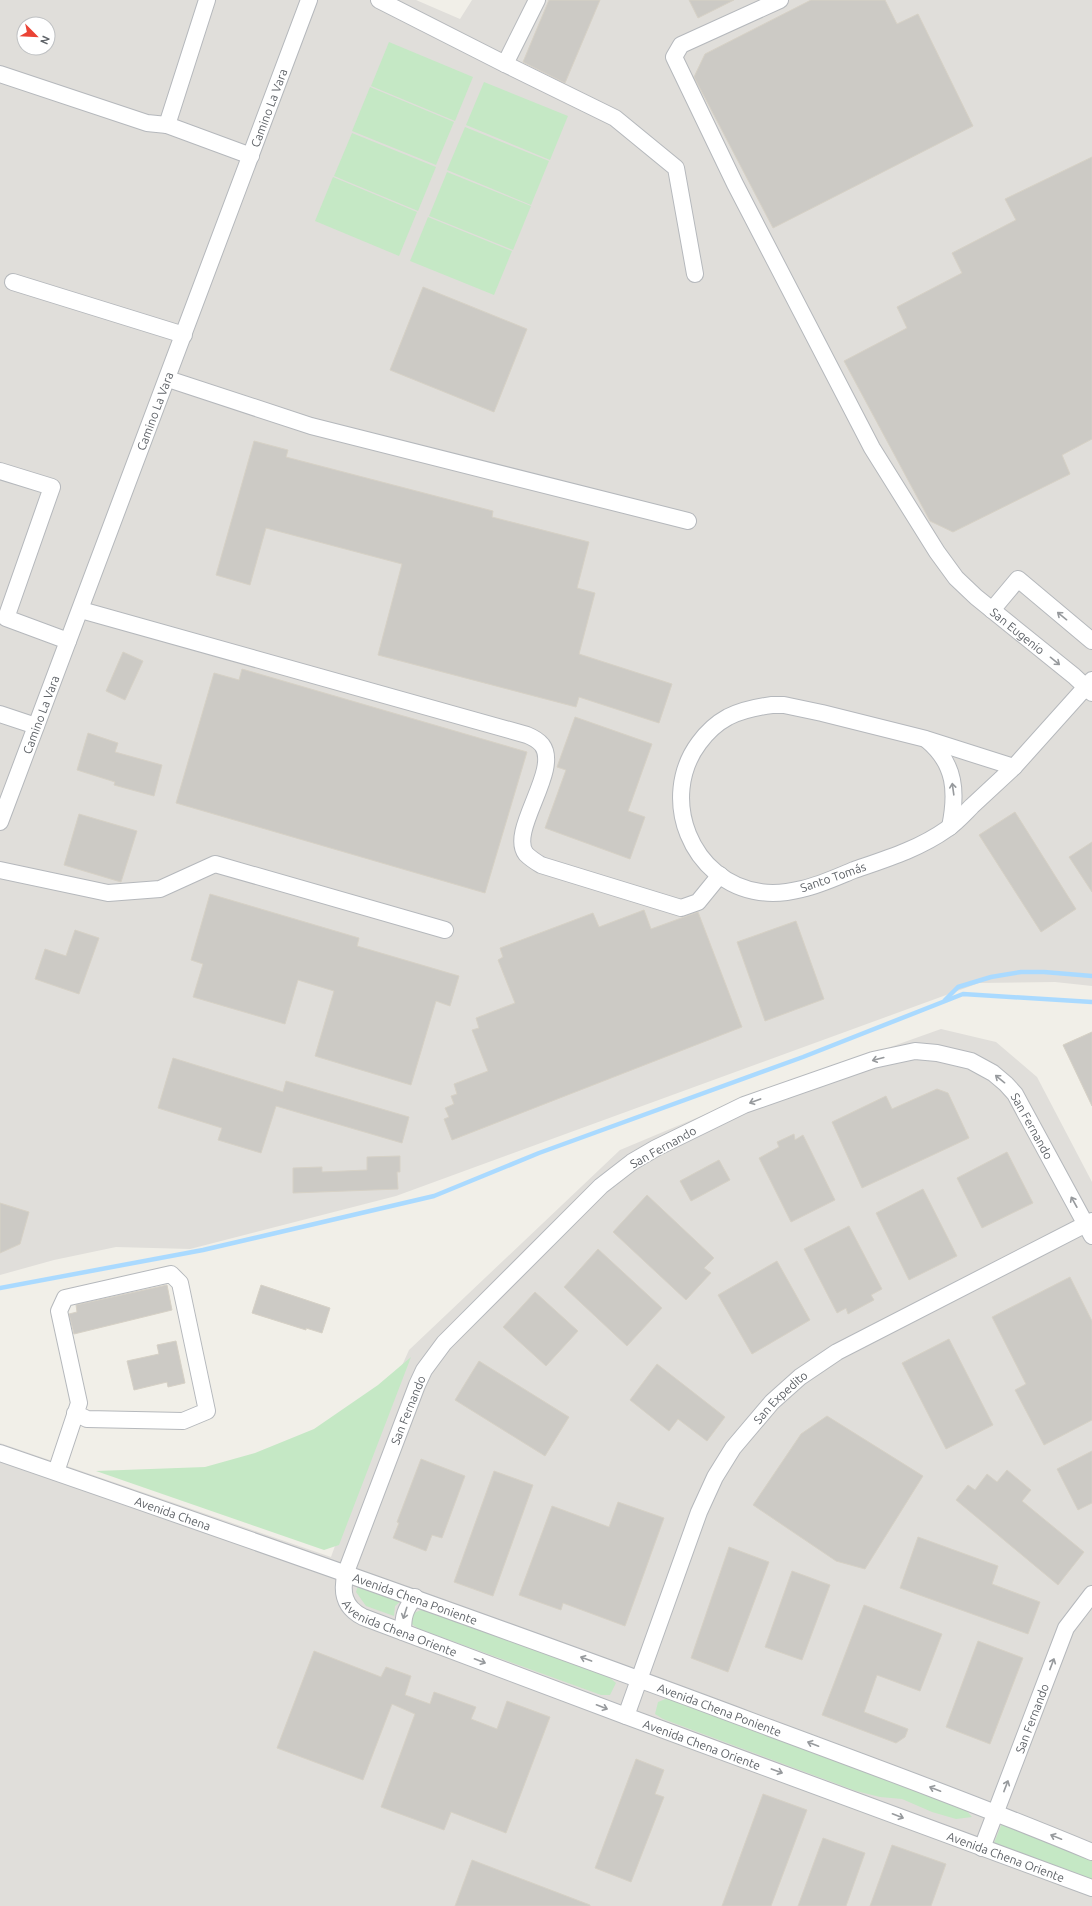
<svg xmlns="http://www.w3.org/2000/svg" width="1092" height="1906" font-family="Ubuntu,sans-serif">
	<rect width="100%" height="100%" fill="#f1efe8"/>
	<g fill="#e0deda" fill-rule="evenodd">
		<path d="M0,0H416L460,19L472,0H1092V986L1055,982L979,983L396,1196L190,1249L116,1247L54,1260L0,1275ZM24,24H48V48H24Z"/>
		<polygon points="941,1029 996,1042 1037,1077 1092,1182 1092,1906 0,1906 0,1443 331,1557 391,1390 409,1350 620,1150 725,1106"/>
	</g>
	<g fill="#c5e8c5">
		<polygon points="389,42 473,77 455,121 371,86"/>
		<polygon points="484,82 568,116 550,160 466,125"/>
		<polygon points="370,87 454,122 436,165 352,131"/>
		<polygon points="465,127 549,161 531,205 447,170"/>
		<polygon points="352,133 436,167 418,211 334,176"/>
		<polygon points="447,172 531,206 513,250 429,216"/>
		<polygon points="333,177 417,212 399,256 315,221"/>
		<polygon points="428,217 512,251 494,295 410,261"/>
		<polygon points="411,1357 339,1545 324,1550 96,1471 205,1467 255,1453 314,1429 378,1385"/>
		<polygon points="359,1583 402,1600 395,1606 394,1616 366,1606 356,1592"/>
		<polygon points="423,1609 609,1677 616,1683 610,1695 601,1695 419,1629 410,1623 414,1613"/>
		<polygon points="668,1698 966,1810 972,1817 956,1819 932,1812 902,1799 880,1797 856,1791 663,1719 655,1714 658,1702"/>
		<polygon points="1002,1823 1092,1858 1092,1880 994,1843"/>
	</g>
	<g fill="none" stroke-linecap="round" stroke-linejoin="round">
		<g stroke="#aadaff" stroke-width="4.5">
			<polyline points="945,1000 958,987 991,977 1021,972 1044,972 1092,976"/>
			<polyline points="0,1288 203,1250 434,1196 539,1153 803,1057 963,994 1092,1002"/>
		</g>
	</g>
	<g fill="#cccac5" stroke="#d6d1c6">
		<polygon points="549,0 600,0 565,83 523,62"/>
		<polygon points="689,0 734,0 698,18"/>
		<polygon points="811,0 885,0 897,24 918,14 973,126 773,228 694,77 705,54"/>
		<polygon points="1092,157 1092,439 1062,455 1070,474 953,532 930,521 844,361 907,328 897,307 962,273 952,253 1016,220 1005,199"/>
		<polygon points="423,287 527,329 494,412 390,370"/>
		<polygon points="254,441 288,450 286,457 493,511 492,517 589,542 577,588 595,593 579,654 672,684 659,723 579,697 576,707 378,655 402,564 266,528 250,585 216,575"/>
		<polygon points="123,652 143,661 125,700 106,691"/>
		<polygon points="242,669 527,752 485,893 176,803 214,673 239,680"/>
		<polygon points="575,717 652,744 628,811 645,817 630,859 545,828 566,770 557,767"/>
		<polygon points="88,733 118,743 115,752 162,765 154,796 114,785 115,782 77,770"/>
		<polygon points="1015,812 1076,909 1041,932 979,835"/>
		<polygon points="79,814 137,831 121,882 64,865"/>
		<polygon points="1092,842 1092,892 1069,857"/>
		<polygon points="210,894 359,938 357,946 459,976 450,1006 436,1001 411,1085 315,1056 334,991 298,980 285,1024 193,997 203,964 191,960"/>
		<polygon points="644,910 651,929 698,912 742,1027 452,1140 444,1119 449,1117 445,1108 454,1104 451,1096 457,1094 454,1084 488,1071 472,1030 479,1028 476,1018 515,1003 498,960 503,957 500,948 593,913 599,927"/>
		<polygon points="796,921 824,999 765,1021 737,942"/>
		<polygon points="75,930 99,938 79,994 35,979 45,949 66,956"/>
		<polygon points="1092,1032 1092,1106 1063,1045"/>
		<polygon points="173,1058 283,1092 286,1081 409,1117 402,1143 276,1106 261,1153 218,1140 222,1128 158,1108"/>
		<polygon points="937,1089 948,1093 969,1138 862,1188 832,1122 886,1096 892,1109"/>
		<polygon points="794,1134 795,1140 803,1135 835,1200 791,1222 759,1158 779,1147 777,1142"/>
		<polygon points="1007,1152 1033,1203 982,1228 957,1178"/>
		<polygon points="400,1156 400,1172 397,1172 398,1189 293,1193 293,1168 322,1167 322,1172 367,1170 367,1157"/>
		<polygon points="719,1160 730,1180 691,1201 680,1181"/>
		<polygon points="923,1189 957,1256 909,1280 876,1213"/>
		<polygon points="647,1195 714,1258 704,1268 711,1273 686,1300 613,1232"/>
		<polygon points="0,1203 29,1212 20,1244 0,1253"/>
		<polygon points="849,1226 882,1289 871,1295 874,1300 848,1314 846,1308 837,1313 804,1249"/>
		<polygon points="598,1249 662,1308 627,1346 564,1287"/>
		<polygon points="777,1261 810,1320 752,1354 718,1295"/>
		<polygon points="1070,1277 1092,1321 1092,1420 1044,1445 1015,1390 1026,1384 992,1317"/>
		<polygon points="167,1285 172,1310 74,1334 69,1314 77,1312 76,1305"/>
		<polygon points="261,1285 330,1308 322,1333 306,1328 306,1330 252,1313"/>
		<polygon points="535,1292 578,1331 546,1366 503,1327"/>
		<polygon points="949,1339 993,1425 946,1449 902,1363"/>
		<polygon points="176,1341 185,1383 168,1387 167,1382 134,1390 127,1361 159,1354 157,1345"/>
		<polygon points="479,1361 569,1417 545,1456 455,1400"/>
		<polygon points="657,1364 725,1417 707,1441 678,1419 669,1431 630,1400"/>
		<polygon points="827,1416 923,1476 865,1569 836,1561 753,1505 801,1434"/>
		<polygon points="1092,1451 1092,1503 1078,1510 1057,1469"/>
		<polygon points="421,1459 465,1476 442,1538 432,1535 426,1551 393,1538 399,1523 397,1522"/>
		<polygon points="1007,1470 1031,1490 1022,1501 1084,1552 1058,1585 956,1500 968,1485 975,1490 987,1474 997,1482"/>
		<polygon points="494,1471 533,1485 493,1596 454,1582"/>
		<polygon points="618,1502 664,1518 625,1626 563,1603 561,1610 519,1595 552,1506 609,1527"/>
		<polygon points="918,1537 998,1566 992,1584 1040,1602 1028,1634 900,1588"/>
		<polygon points="729,1547 769,1562 728,1672 691,1658"/>
		<polygon points="792,1571 830,1585 802,1660 765,1647"/>
		<polygon points="864,1605 942,1634 920,1691 877,1675 864,1712 908,1729 905,1737 896,1743 822,1715"/>
		<polygon points="978,1641 1023,1658 990,1744 946,1727"/>
		<polygon points="314,1651 381,1677 386,1667 411,1676 405,1695 430,1704 434,1692 476,1707 471,1719 497,1729 507,1701 550,1717 506,1833 451,1812 444,1830 381,1807 415,1714 392,1704 363,1780 277,1748"/>
		<polygon points="636,1759 664,1770 655,1794 664,1797 631,1882 595,1868"/>
		<polygon points="763,1794 807,1810 771,1906 722,1906"/>
		<polygon points="823,1838 865,1853 846,1906 798,1906"/>
		<polygon points="892,1845 946,1864 931,1906 870,1906"/>
		<polygon points="472,1860 590,1905 590,1906 455,1906"/>
	</g>
	<g fill="none" stroke-linecap="round" stroke-linejoin="round">
		<g stroke="#b5b8bc" stroke-width="18">
			<g id="minor">
				<polyline points="207,0 167,125 251,156"/>
				<polyline points="379,0 505,64 537,0"/>
				<path id="s1" d="M780,0L681,45L674,57L735,184L872,448L937,552L956,578L976,597L1074,676L1092,693"/>
				<polyline points="505,64 615,118 676,168 695,274"/>
				<polyline points="0,74 147,123 167,125"/>
				<polyline points="13,282 184,335"/>
				<polyline points="168,379 311,426 688,521"/>
				<polyline points="0,471 52,487 6,618 68,641"/>
				<path d="M81,610L527,735C532,737 538,740 542,745C561,770 508,831 526,854C530,858 536,862 541,865L681,908L698,902L720,875"/>
				<polyline points="992,610 1018,579 1092,641"/>
				<path d="M772,705H784L822,713L926,739L1014,767C1000,780 986,793 972,806C964,814 956,823 947,829C919,849 886,859 854,870C837,877 820,885 802,889C790,892 773,894 760,892C691,882 658,798 699,743C707,732 717,723 728,717C742,710 757,707 772,705Z"/>
				<polyline points="0,714 36,726"/>
				<path d="M927,740C956,764 957,793 950,827"/>
				<polyline points="1014,767 1092,680"/>
				<path id="s2" d="M0,822L309,0"/>
				<polyline points="0,870 108,893 160,889 215,864 445,930"/>
				<path id="s3" d="M1092,1236L1015,1094L1006,1084L993,1073L971,1061L937,1053L915,1051L873,1060L744,1105L656,1148L632,1162L601,1186L444,1343L424,1370L417,1385L346,1572C341,1591 343,1607 363,1617L626,1716L1092,1888"/>
				<path id="s4" d="M0,1453C258,1542 515,1632 770,1728C878,1768 986,1808 1092,1852"/>
				<polyline points="56,1472 79,1403 59,1311 65,1298 171,1274 180,1283 207,1411 183,1421 87,1419 75,1413"/>
				<path d="M403,1632C403,1616 405,1609 415,1597"/>
				<path id="s5" d="M626,1716L699,1512L715,1477L733,1448L772,1402L800,1377L837,1352L1092,1221"/>
				<path id="s6" d="M982,1848L1066,1628L1092,1594"/>
			</g>
		</g>
		<use href="#minor" stroke="#fff" stroke-width="16"/>
	</g>
	<defs><path id="oneway-shaft" d="M-6 0H5M1.5-3L5.5 0L1.5 3" fill="none" stroke-width="1.6" stroke-linecap="round" stroke-linejoin="round"/></defs>
	<g stroke="#979a9d">
		<use href="#oneway-shaft" transform="translate(1062 616) rotate(-141)"/>
		<use href="#oneway-shaft" transform="translate(1055 661) rotate(39)"/>
		<use href="#oneway-shaft" transform="translate(953 789) rotate(-98)"/>
		<use href="#oneway-shaft" transform="translate(878 1059) rotate(165)"/>
		<use href="#oneway-shaft" transform="translate(1000 1079) rotate(-141)"/>
		<use href="#oneway-shaft" transform="translate(755 1101) rotate(160)"/>
		<use href="#oneway-shaft" transform="translate(1074 1202) rotate(-119)"/>
		<use href="#oneway-shaft" transform="translate(405 1613) rotate(108)"/>
		<use href="#oneway-shaft" transform="translate(586 1659) rotate(-160)"/>
		<use href="#oneway-shaft" transform="translate(480 1661) rotate(21)"/>
		<use href="#oneway-shaft" transform="translate(1052 1664) rotate(-69)"/>
		<use href="#oneway-shaft" transform="translate(602 1707) rotate(21)"/>
		<use href="#oneway-shaft" transform="translate(813 1744) rotate(-159)"/>
		<use href="#oneway-shaft" transform="translate(777 1771) rotate(20)"/>
		<use href="#oneway-shaft" transform="translate(1006 1786) rotate(-69)"/>
		<use href="#oneway-shaft" transform="translate(935 1789) rotate(-159)"/>
		<use href="#oneway-shaft" transform="translate(898 1816) rotate(21)"/>
		<use href="#oneway-shaft" transform="translate(1056 1837) rotate(-158)"/>
	</g>
	<g text-anchor="middle" dominant-baseline="central" stroke-width="3" stroke-linejoin="round" paint-order="stroke">
		<g font-size="12" fill="#5f6368" stroke="#fff">
			<text stroke="none"><textPath href="#s2" startOffset="763">Camino La Vara</textPath></text>
			<text stroke="none"><textPath href="#s2" startOffset="439">Camino La Vara</textPath></text>
			<text stroke="none"><textPath href="#s1" startOffset="797">San Eugenio</textPath></text>
			<text stroke="none"><textPath href="#s2" startOffset="115">Camino La Vara</textPath></text>
			<text transform="translate(833 877) rotate(-19)">Santo Tomás</text>
			<text transform="translate(1032 1126) rotate(61)">San Fernando</text>
			<text transform="translate(663 1147) rotate(-29)">San Fernando</text>
			<text stroke="none"><textPath href="#s5" startOffset="359">San Expedito</textPath></text>
			<text transform="translate(408 1410) rotate(-68)">San Fernando</text>
			<text stroke="none"><textPath href="#s4" startOffset="183">Avenida Chena</textPath></text>
			<text stroke="none"><textPath href="#s4" startOffset="440">Avenida Chena Poniente</textPath></text>
			<text stroke="none"><textPath href="#s3" startOffset="1182">Avenida Chena Oriente</textPath></text>
			<text stroke="none"><textPath href="#s4" startOffset="764">Avenida Chena Poniente</textPath></text>
			<text stroke="none"><textPath href="#s6" startOffset="139">San Fernando</textPath></text>
			<text stroke="none"><textPath href="#s3" startOffset="1506">Avenida Chena Oriente</textPath></text>
			<text stroke="none"><textPath href="#s3" startOffset="1830">Avenida Chena Oriente</textPath></text>
		</g>
	</g>
	<g transform="translate(36 36) rotate(114)"><circle r="19" fill="#ffffff" stroke="#bfc1c3"/>
	<path d="M0-3L7 15L0 10L-7 15Z" fill="#ea4335"/>
	<text y="-6" font-size="11" font-weight="bold" text-anchor="middle" fill="#5f6368">N</text>
	</g>
</svg>
